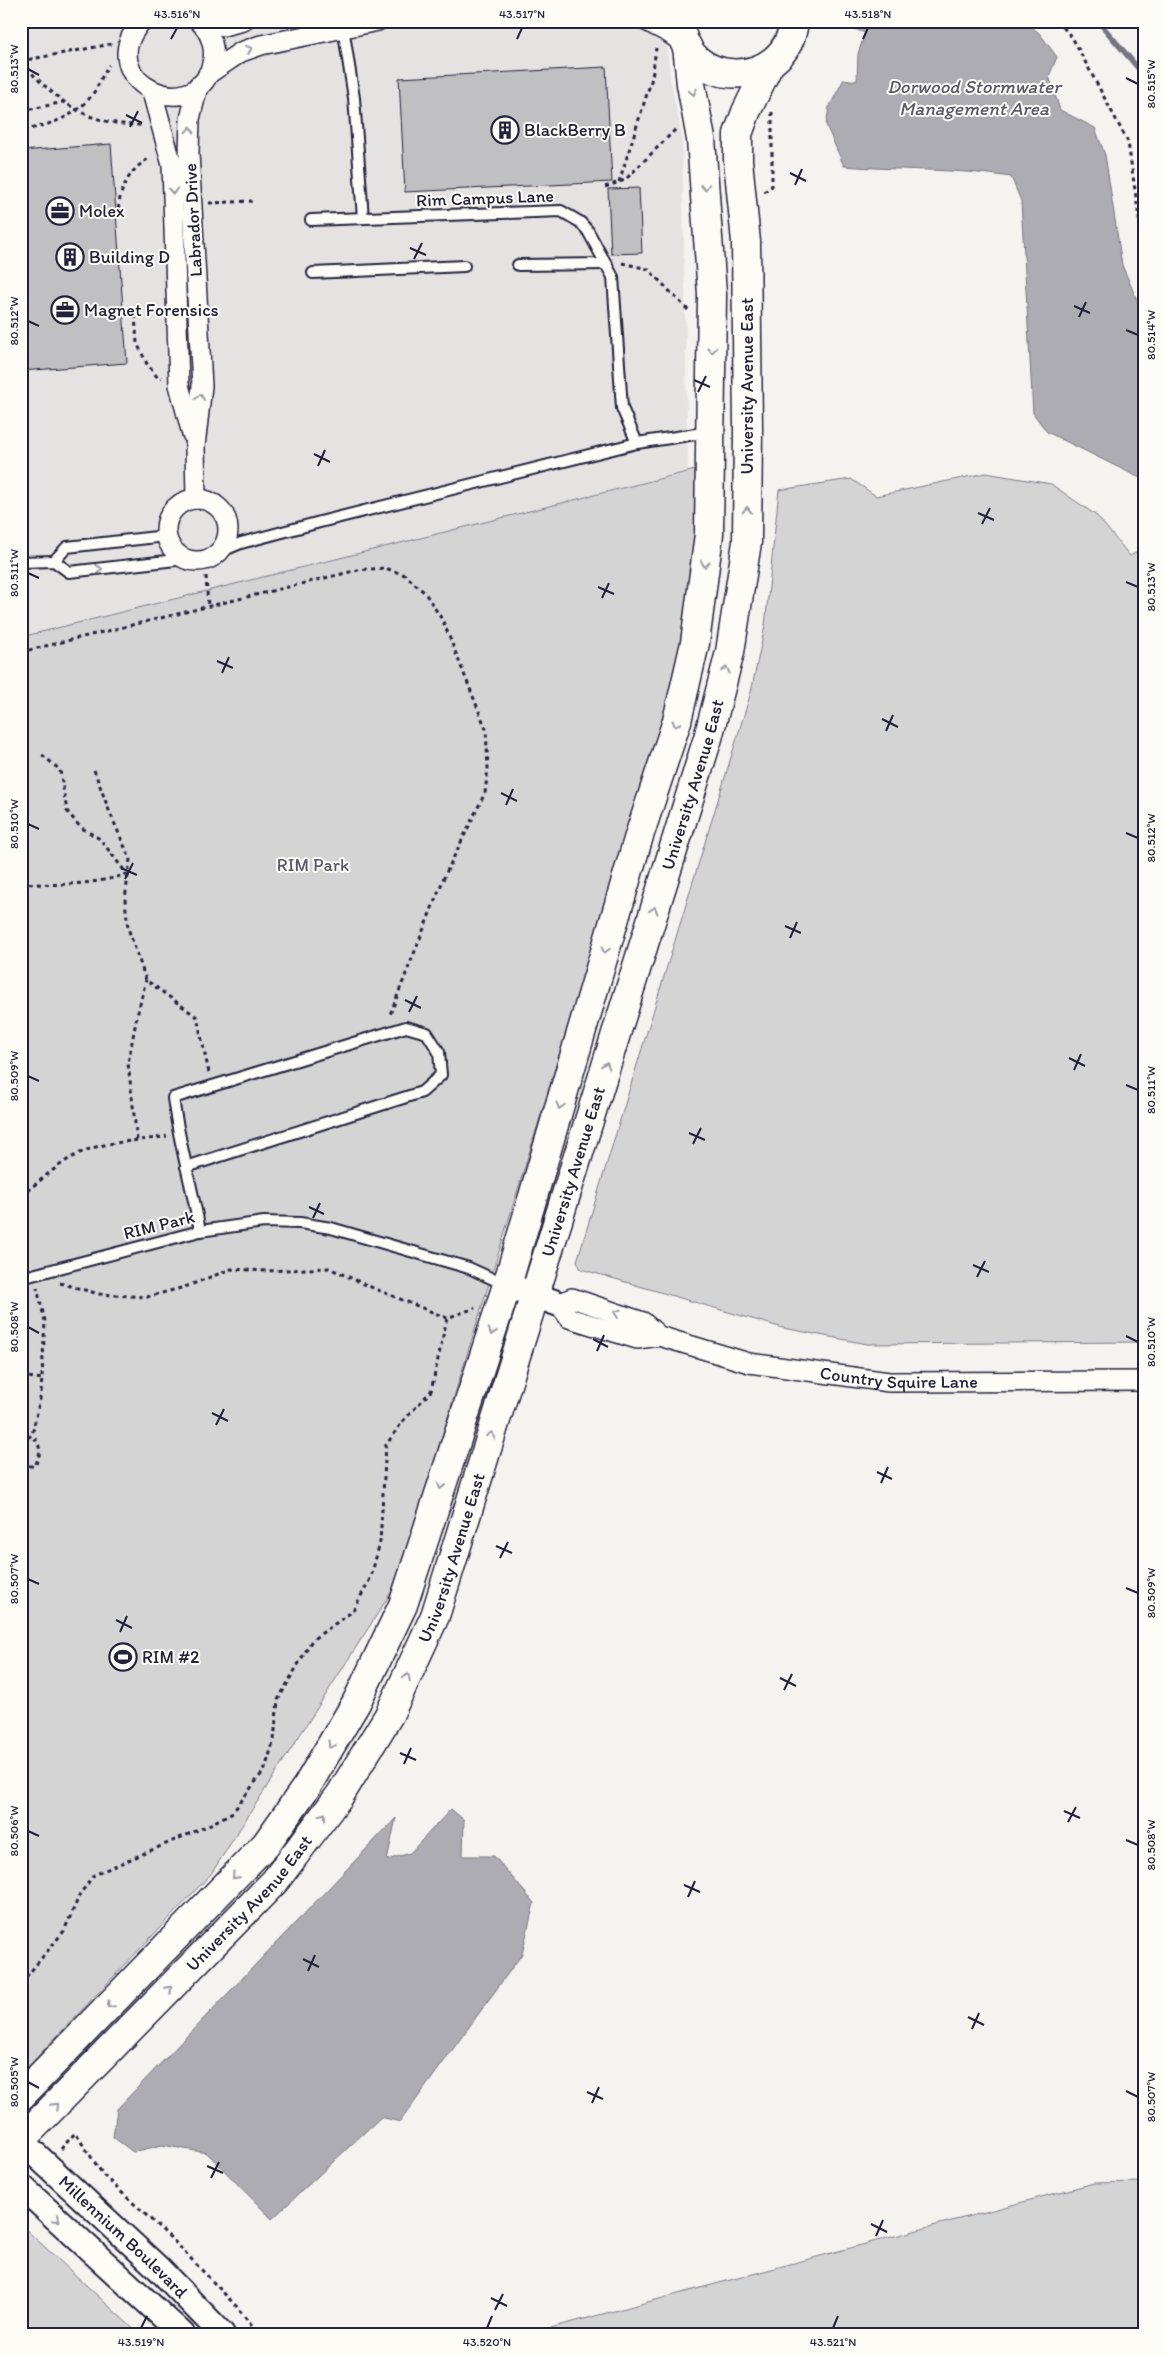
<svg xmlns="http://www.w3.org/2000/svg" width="1165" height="2355" font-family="Itim,sans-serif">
	<rect width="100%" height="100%" fill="#f4f3ef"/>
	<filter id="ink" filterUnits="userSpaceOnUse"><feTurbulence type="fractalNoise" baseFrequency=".02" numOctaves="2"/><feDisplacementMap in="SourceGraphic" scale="10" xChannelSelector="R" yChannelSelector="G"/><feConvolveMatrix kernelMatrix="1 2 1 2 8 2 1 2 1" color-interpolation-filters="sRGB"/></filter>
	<g filter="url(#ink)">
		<polygon fill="#e4e3e2" points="21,21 665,21 670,78 682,137 688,471 21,637"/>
		<g fill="#d5d4d5" stroke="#7c7b88">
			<polygon points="703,468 695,581 667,705 418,1514 392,1591 211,1874 21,2074 21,637"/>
			<polygon points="986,473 1051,484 1097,516 1130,556 1144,548 1144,1342 867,1344 783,1328 581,1269 577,1261 751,692 765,626 779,490 851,479 876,496"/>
			<polygon points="1144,2182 1144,2334 528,2334 1094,2183"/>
			<polygon points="21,2225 139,2334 21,2334"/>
		</g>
		<g fill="#acacb2" stroke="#757582">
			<path d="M856,21H1025L1040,34L1057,57L1049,76L1060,110L1095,128L1105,155L1122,265L1144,316V480L1047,432L1033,413L1021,201L1011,177C956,168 900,171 844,166L826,125L829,107L844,79L857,81L858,54L865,33L855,29Z"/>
			<polygon points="451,1809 464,1820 463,1856 494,1856 534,1903 522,1954 400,2122 381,2117 272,2219 207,2153 162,2145 133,2152 113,2137 117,2109 396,1818 387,1860 410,1853"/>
		</g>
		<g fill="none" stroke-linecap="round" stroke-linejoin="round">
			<polyline stroke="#757582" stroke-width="5.5" points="1098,21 1144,75"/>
		</g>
		<g fill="#c0bfc2" stroke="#22223b">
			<polygon points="606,67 612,182 405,192 399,78"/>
			<polygon points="111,144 127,363 21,371 21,151"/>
			<polygon points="639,188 642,253 611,254 608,189"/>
		</g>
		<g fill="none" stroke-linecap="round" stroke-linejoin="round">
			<g stroke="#22223b" stroke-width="14">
				<g id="service">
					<polyline points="343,27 354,98 363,218"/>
					<polyline points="311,220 561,211 580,222 588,231 613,277 622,408 637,443"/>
					<polyline points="518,265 607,264"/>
					<polyline points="313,273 464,266"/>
					<polyline points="217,553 241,543 320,522 637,443 709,432"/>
					<polyline points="54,561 67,547 166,536"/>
					<polyline points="21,562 54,561 69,572 185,559"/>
					<path d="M186,1167L422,1092L441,1075L439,1052L427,1033L406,1027L173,1098C179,1143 192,1186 200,1231"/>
					<polyline points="21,1278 200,1231 264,1222 300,1223 331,1228 469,1268 506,1285"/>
				</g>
			</g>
			<g stroke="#22223b" stroke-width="22">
				<g id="minor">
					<path d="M142,21C87,82 201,132 213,59C215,45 209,30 199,21"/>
					<polyline points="207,21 223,26 243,21"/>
					<polyline points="646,21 669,33 687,46"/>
					<polyline points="208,74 241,52 261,45 378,21"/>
					<polyline points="152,92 172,165 179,385 192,434"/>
					<polyline points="196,499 195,446 202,386 189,153 190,119 198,86"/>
					<circle cx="197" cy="530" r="31"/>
					<path id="s1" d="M659,1336L643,1322L572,1298L559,1304L569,1318L637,1339L659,1336L749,1363L889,1382L1144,1381"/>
				</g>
			</g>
			<g stroke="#22223b" stroke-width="28">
				<g id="tertiary">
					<polyline points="507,1285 559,1304"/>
					<path id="s2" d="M21,2141L159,2269L222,2334"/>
					<polyline points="21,2186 182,2334"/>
				</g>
			</g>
			<g stroke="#22223b" stroke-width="31">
				<g id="secondary">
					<path d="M680,21C682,90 787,92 794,21"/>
					<polyline points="21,2096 266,1844 307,1786 356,1703 403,1605 507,1285 639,836 677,721 695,643 709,534 712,294 701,139 691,84 687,46"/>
					<path id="s3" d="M21,2140L275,1881L340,1795L389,1715L435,1616L708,738L730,652L747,542L748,429L746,242L738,160V134L746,112L769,65"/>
				</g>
			</g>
			<g stroke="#22223b" stroke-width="3" stroke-dasharray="4 4" stroke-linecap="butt">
				<polyline points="1058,21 1073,39 1128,142 1144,252"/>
				<polyline points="21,61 112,44"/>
				<path d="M21,62C59,102 85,125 142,125"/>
				<polyline points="21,81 25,151"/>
				<polyline points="22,111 64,102"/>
				<path d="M24,130C49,125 76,117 92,95C99,86 102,74 109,65"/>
				<polyline points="619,182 652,78 656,48"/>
				<polyline points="605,187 625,180 677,128"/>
				<polyline points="764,192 772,186 772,112"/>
				<polyline points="209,203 252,201"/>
				<path d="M118,217C118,191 128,170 151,157"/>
				<polyline points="622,263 648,269 688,310"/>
				<polyline points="135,315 137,343 147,364 158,378 162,378"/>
				<polyline points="206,576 208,607"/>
				<polyline points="21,652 358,570 385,568 405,575 425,593 443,621 486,729 488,768 485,793 445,875 389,1017"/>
				<polyline points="94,770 110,813 130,859 125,900 128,928 146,980 197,1017 209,1073"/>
				<path d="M21,883C56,886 94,885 127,874L100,839L80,827L67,811L60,770L40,753"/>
				<polyline points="137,1140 128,1063 137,1016 146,980"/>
				<path d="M21,1196C40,1181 59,1163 80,1153C107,1140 139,1142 167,1136"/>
				<polyline points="60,1283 99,1294 147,1297 185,1287 231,1269 266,1271 329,1268 373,1288 447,1318 475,1308"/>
				<polyline points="21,1376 42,1379"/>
				<polyline points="21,1442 32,1435 41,1394 45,1321 37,1288"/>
				<path d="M21,1466H35C41,1453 42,1446 32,1435"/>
				<polyline points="21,1983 64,1931 80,1894 94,1875 205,1827 233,1812 265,1769 274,1740 278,1700 312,1640 353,1611 371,1577 380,1542 386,1445 403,1421 431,1391 447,1318"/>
				<polyline points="61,2149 75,2133 104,2176 174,2241 237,2307 258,2334"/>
			</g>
			<use href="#service" stroke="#fdfcf7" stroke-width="10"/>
			<use href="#minor" stroke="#fdfcf7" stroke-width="19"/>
			<use href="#tertiary" stroke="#fdfcf7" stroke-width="24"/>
			<use href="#secondary" stroke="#fdfcf7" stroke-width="28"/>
		</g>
		<defs><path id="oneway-chevron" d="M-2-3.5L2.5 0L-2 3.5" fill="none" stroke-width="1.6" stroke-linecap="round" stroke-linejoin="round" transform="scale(1.25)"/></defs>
		<g stroke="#9a9aa2">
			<use href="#oneway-chevron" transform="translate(249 49) rotate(-21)"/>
			<use href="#oneway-chevron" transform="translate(693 92) rotate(77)"/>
			<use href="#oneway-chevron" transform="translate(190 130) rotate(-89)"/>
			<use href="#oneway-chevron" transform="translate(705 187) rotate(86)"/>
			<use href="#oneway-chevron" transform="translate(173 191) rotate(87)"/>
			<use href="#oneway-chevron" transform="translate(712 350) rotate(90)"/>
			<use href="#oneway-chevron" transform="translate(200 397) rotate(-83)"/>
			<use href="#oneway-chevron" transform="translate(747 510) rotate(-89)"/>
			<use href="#oneway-chevron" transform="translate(705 564) rotate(98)"/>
			<use href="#oneway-chevron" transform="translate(99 569) rotate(-6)"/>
			<use href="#oneway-chevron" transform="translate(726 670) rotate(-75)"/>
			<use href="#oneway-chevron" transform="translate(676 724) rotate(107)"/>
			<use href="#oneway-chevron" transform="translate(654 910) rotate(-73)"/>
			<use href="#oneway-chevron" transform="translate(605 950) rotate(106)"/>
			<use href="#oneway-chevron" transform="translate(606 1065) rotate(-73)"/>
			<use href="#oneway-chevron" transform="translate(560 1106) rotate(106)"/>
			<use href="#oneway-chevron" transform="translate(617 1313) rotate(-161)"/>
			<use href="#oneway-chevron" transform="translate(492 1332) rotate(108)"/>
			<use href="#oneway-chevron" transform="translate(491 1435) rotate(-73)"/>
			<use href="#oneway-chevron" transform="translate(441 1486) rotate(108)"/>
			<use href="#oneway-chevron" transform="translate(407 1677) rotate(-65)"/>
			<use href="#oneway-chevron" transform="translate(331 1745) rotate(121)"/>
			<use href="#oneway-chevron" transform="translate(323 1816) rotate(-53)"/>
			<use href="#oneway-chevron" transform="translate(235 1876) rotate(134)"/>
			<use href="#oneway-chevron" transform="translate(169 1989) rotate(-46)"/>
			<use href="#oneway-chevron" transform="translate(110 2005) rotate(134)"/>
			<use href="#oneway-chevron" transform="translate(55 2106) rotate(-46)"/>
			<use href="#oneway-chevron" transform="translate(57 2219) rotate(42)"/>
		</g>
	</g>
	<path fill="none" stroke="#22223b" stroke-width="2" d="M171,39L177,28M517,39L522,28M863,39L868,28M28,69L39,75M1126,78L1138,84M126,115L142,123M130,127L138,111M790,173L806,181M795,185L802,169M410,248L426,255M414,259L422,243M1074,306L1090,313M1079,317L1086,302M28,321L39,326M1126,330L1138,335M694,380L710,387M698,392L706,376M314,454L330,462M318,466L325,450M978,513L994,520M982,524L990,508M28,573L39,578M1126,582L1138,587M598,587L614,594M602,598L609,583M217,661L233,668M222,673L229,657M882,719L898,727M886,731L893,715M501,793L517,801M506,805L513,789M28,824L39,829M1126,833L1138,838M121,868L137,875M125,879L133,863M785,926L801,933M790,938L797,922M405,1000L421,1008M409,1012L417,996M1069,1058L1085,1066M1074,1070L1081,1054M28,1076L39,1081M1126,1085L1138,1090M689,1133L705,1140M693,1144L701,1128M309,1207L324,1214M313,1218L320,1203M973,1265L989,1272M977,1277L985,1261M28,1327L39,1333M1126,1336L1138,1342M593,1339L608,1347M597,1351L604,1335M212,1413L228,1421M216,1425L224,1409M877,1472L892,1479M881,1483L888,1467M496,1546L512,1553M500,1558L508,1542M28,1579L39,1584M1126,1588L1138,1593M116,1620L132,1628M120,1632L127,1616M780,1678L796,1686M784,1690L792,1674M400,1753L416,1760M404,1764L411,1748M1064,1811L1080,1818M1068,1822L1076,1807M28,1831L39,1836M1126,1840L1138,1845M684,1885L700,1892M688,1897L695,1881M303,1959L319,1967M308,1971L315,1955M968,2017L984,2025M972,2029L979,2013M28,2082L39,2088M1126,2091L1138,2097M587,2092L603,2099M592,2103L599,2087M207,2166L223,2173M211,2178L219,2162M871,2224L887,2232M876,2236L883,2220M491,2298L507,2306M495,2310L503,2294M141,2328L147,2316M487,2328L492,2316M833,2328L838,2316"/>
	<defs>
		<g id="building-ring" transform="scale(1.4375)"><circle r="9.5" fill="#fdfcf7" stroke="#22223b" stroke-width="1.5"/><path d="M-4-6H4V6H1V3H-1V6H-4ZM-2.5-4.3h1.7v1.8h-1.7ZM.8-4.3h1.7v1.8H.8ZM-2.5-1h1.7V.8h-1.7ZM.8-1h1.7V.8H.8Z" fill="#22223b"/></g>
		<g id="office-ring" transform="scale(1.4375)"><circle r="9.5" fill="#fdfcf7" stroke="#22223b" stroke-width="1.5"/><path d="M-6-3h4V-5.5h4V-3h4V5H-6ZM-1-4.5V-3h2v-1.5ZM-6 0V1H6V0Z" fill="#22223b"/></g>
		<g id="stadium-ring" transform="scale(1.4375)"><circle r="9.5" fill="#fdfcf7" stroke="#22223b" stroke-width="1.5"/><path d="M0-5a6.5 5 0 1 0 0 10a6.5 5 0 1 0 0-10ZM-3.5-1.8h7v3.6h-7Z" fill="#22223b"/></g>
	</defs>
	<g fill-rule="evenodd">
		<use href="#building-ring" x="505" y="130"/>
		<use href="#office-ring" x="60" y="211"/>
		<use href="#building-ring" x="70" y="257"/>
		<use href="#office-ring" x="65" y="310"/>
		<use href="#stadium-ring" x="123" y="1657"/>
	</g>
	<g text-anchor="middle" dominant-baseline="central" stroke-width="4" stroke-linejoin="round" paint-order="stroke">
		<g font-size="18" fill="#22223b" stroke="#fdfcf7" text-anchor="start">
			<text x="524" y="130">BlackBerry B</text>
			<text x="79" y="211">Molex</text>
			<text x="89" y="257">Building D</text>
			<text x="84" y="310">Magnet Forensics</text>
			<text x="142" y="1657">RIM #2</text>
		</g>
		<g font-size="18" fill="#22223b" stroke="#fdfcf7">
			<text transform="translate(485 198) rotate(-2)">Rim Campus Lane</text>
			<text transform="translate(193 220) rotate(-93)">Labrador Drive</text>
			<text transform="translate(747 386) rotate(-90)">University Avenue East</text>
			<text stroke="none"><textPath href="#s3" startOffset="1544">University Avenue East</textPath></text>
			<text stroke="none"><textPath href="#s3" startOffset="1139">University Avenue East</textPath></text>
			<text transform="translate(159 1225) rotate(-14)">RIM Park</text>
			<text stroke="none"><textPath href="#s1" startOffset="466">Country Squire Lane</textPath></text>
			<text stroke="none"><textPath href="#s3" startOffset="734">University Avenue East</textPath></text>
			<text stroke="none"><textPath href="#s3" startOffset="329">University Avenue East</textPath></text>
			<text stroke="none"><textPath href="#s2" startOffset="140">Millennium Boulevard</textPath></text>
		</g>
		<g font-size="18" fill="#585769" stroke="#fdfcf7">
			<text x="313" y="865">RIM Park</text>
		</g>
		<g font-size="19" font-style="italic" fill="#59596b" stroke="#fdfcf7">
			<text x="974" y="86">Dorwood Stormwater<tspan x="974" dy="22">Management Area</tspan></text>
		</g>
	</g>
	<rect width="1165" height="2355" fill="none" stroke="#fdfcf7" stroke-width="55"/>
	<rect x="28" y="28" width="1110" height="2300" fill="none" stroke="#22223b" stroke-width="2"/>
	<g font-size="12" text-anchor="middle" fill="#22223b">
		<text x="177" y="18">43.516°N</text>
		<text x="522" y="18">43.517°N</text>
		<text x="868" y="18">43.518°N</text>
		<text transform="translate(14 69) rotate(-90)" y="4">80.513°W</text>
		<text transform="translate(1151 84) rotate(-90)" y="4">80.515°W</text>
		<text transform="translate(14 321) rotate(-90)" y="4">80.512°W</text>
		<text transform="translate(1151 335) rotate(-90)" y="4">80.514°W</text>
		<text transform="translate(14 573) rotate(-90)" y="4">80.511°W</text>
		<text transform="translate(1151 587) rotate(-90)" y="4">80.513°W</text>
		<text transform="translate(14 824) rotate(-90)" y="4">80.510°W</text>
		<text transform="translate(1151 838) rotate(-90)" y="4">80.512°W</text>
		<text transform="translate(14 1076) rotate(-90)" y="4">80.509°W</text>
		<text transform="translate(1151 1090) rotate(-90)" y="4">80.511°W</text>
		<text transform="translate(14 1327) rotate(-90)" y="4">80.508°W</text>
		<text transform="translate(1151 1342) rotate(-90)" y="4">80.510°W</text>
		<text transform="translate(14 1579) rotate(-90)" y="4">80.507°W</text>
		<text transform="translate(1151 1593) rotate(-90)" y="4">80.509°W</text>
		<text transform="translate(14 1831) rotate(-90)" y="4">80.506°W</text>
		<text transform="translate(1151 1845) rotate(-90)" y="4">80.508°W</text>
		<text transform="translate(14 2082) rotate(-90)" y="4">80.505°W</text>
		<text transform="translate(1151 2097) rotate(-90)" y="4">80.507°W</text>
		<text x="141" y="2346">43.519°N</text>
		<text x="487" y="2346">43.520°N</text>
		<text x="833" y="2346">43.521°N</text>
	</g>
</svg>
